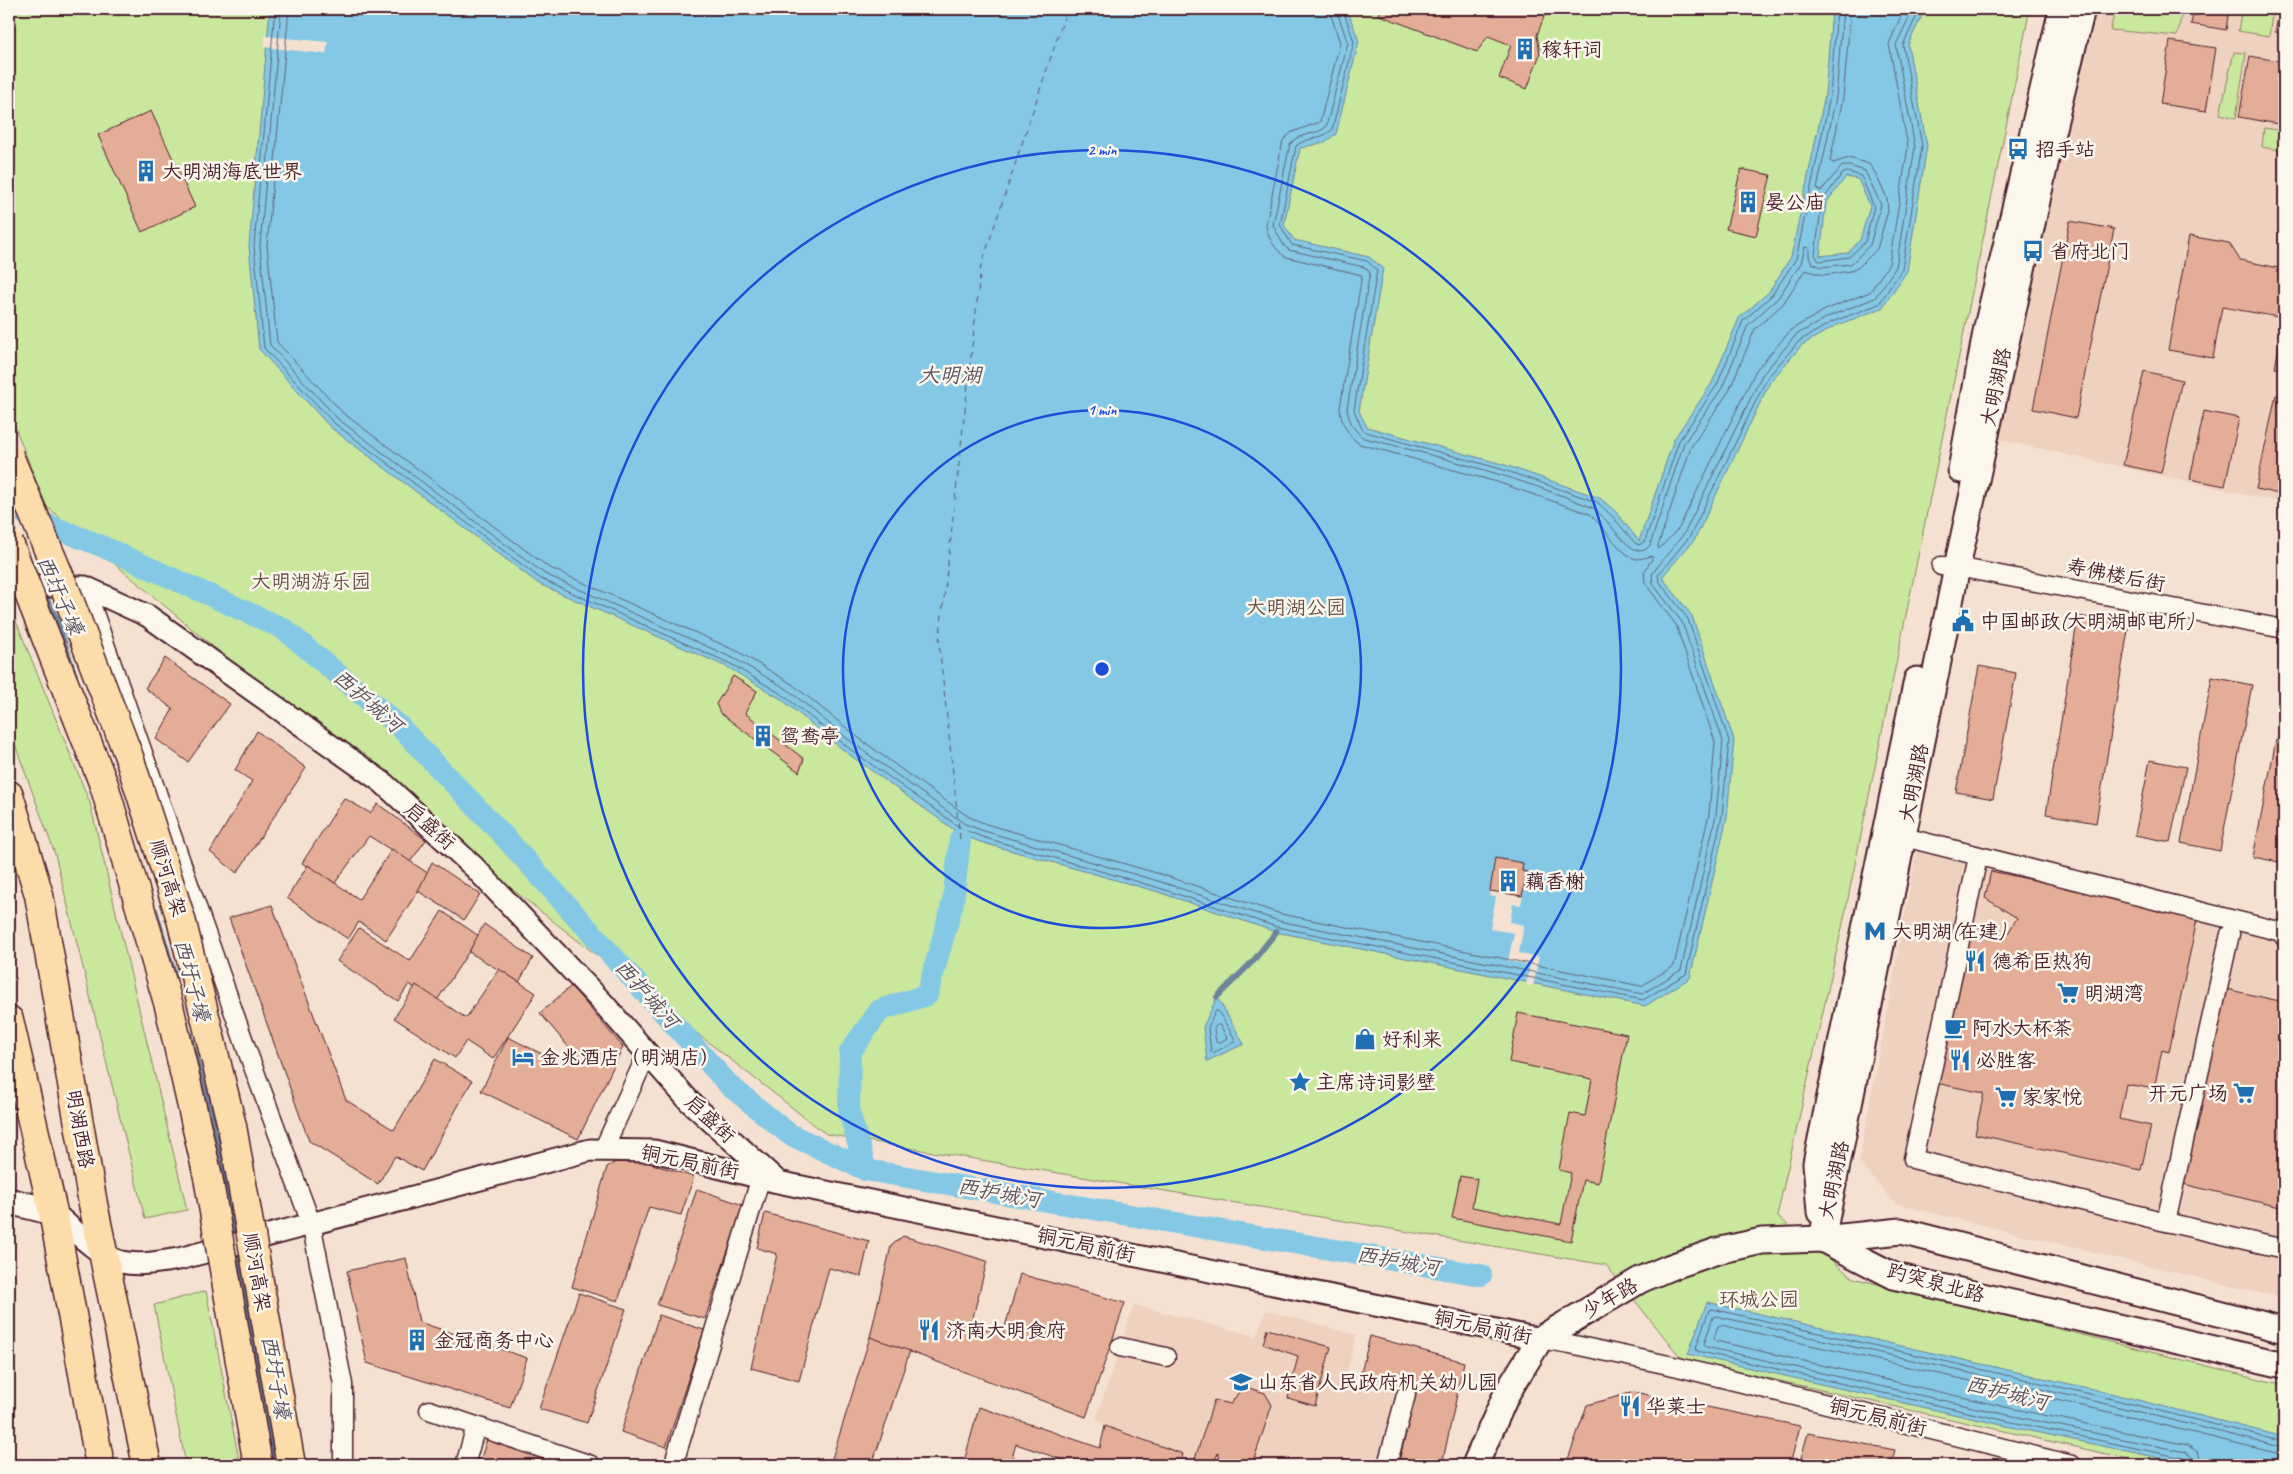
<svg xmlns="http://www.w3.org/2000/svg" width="2293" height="1474" font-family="Caveat,'LXGW WenKai TC',sans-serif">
	<rect width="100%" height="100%" fill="#f4e1d2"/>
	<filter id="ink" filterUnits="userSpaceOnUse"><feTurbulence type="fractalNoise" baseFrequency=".02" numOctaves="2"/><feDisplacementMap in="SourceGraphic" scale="10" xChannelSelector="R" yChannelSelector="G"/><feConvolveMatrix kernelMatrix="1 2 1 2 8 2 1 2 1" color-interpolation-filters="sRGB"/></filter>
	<g filter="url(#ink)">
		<g fill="#efd1c0">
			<polygon points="2096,9 2284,9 2284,503 1996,439 2061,133"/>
			<polygon points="1917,849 2276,938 2284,960 2284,1299 1896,1204 1859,1162"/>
			<polygon points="1134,1305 1256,1336 1266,1310 1356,1335 1347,1373 1400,1390 1378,1465 1180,1465 1183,1454 1105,1426 1096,1419"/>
		</g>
		<g fill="#cae79e" stroke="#8a8364">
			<polygon points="9,9 2030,9 1843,923 1777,1216 1853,1278 2284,1385 2284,1465 2156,1465 1682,1359 1606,1265 826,1134 367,776 46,506 9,412"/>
			<polygon points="2116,9 2183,9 2177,36 2110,30"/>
			<polygon points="2242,9 2273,9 2269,36 2238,31"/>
			<polygon points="2234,52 2246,53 2236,118 2220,114"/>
			<polygon points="2264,128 2284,131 2284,151 2262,147"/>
			<polygon points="9,604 90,803 187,1210 145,1219 55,854 9,728"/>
			<polygon points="206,1291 240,1465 186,1465 154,1305"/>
		</g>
		<g fill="#84c8e5" stroke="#6d849b" fill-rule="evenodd">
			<path d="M270,9H1347L1359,41L1336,134L1325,142L1300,148L1284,225L1294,240L1369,257L1383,268L1359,411L1367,427L1502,464L1600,498L1616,512L1639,541L1674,439L1712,383L1739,318L1769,292L1791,257L1825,95L1832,9H1925L1908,45L1927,146L1907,271L1882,308L1835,326L1802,345L1770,382L1695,539L1662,577L1692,616L1734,740L1727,817L1690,978L1645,1006L1276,932L1155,891L980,842L960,834L847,753L781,699L729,668L539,584L330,427L259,349L249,246ZM1846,177L1858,179L1870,206L1860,240L1848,253L1820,256L1826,203Z"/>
			<polygon points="1217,997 1244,1044 1207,1061 1203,1027"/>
			<polygon points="1707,1302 2110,1393 2284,1437 2284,1465 2194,1465 2006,1426 1688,1354"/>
		</g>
		<g fill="#f4e1d2">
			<polygon points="265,36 328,42 326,54 264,47"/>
			<polygon points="1495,858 1523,863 1522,871 1527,872 1521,905 1513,904 1510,922 1524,925 1519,953 1539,957 1533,986 1526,985 1530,965 1508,961 1514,933 1490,929 1496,897 1489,896"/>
		</g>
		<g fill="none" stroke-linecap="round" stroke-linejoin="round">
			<g stroke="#616375" stroke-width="1">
				<polyline points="275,9 254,246 264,348 334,423 541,579 731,664 783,695 850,749 962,829 982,837 1156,887 1277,927 1643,1000 1686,974 1722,816 1729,741 1688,619 1659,581 1658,575 1690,536 1767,378 1799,341 1832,322 1879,304 1902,269 1922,146 1903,45 1920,9"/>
				<polyline points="281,9 260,246 270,345 338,419 545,574 733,658 787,689 854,744 965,824 984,831 1158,881 1279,921 1642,994 1681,970 1716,815 1723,741 1682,622 1653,584 1652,574 1685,532 1762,375 1796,335 1830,316 1875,298 1896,267 1915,147 1896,45 1913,9"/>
				<path d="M289,9L267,246L277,342L343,413L548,567L739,652L792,684L859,738L905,772L969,817L986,824L1160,874L1281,914L1641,986L1674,966L1709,814L1715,742L1676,625L1645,583L1644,572L1652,559V556C1647,557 1642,559 1636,559C1622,556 1602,525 1590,514L1497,482L1360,444C1349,438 1340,421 1340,408L1362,275L1286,257C1276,251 1267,237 1266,225L1283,140L1292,132L1320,122L1340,43L1329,9"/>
				<path d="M1336,9L1348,43L1326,127C1316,136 1299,132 1290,144L1273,225L1284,246L1289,250L1364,267L1370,272L1347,409C1348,419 1355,433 1364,438C1441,457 1518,477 1591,507C1608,514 1633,568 1650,545L1684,443L1722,388L1748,325L1778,298L1801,263L1805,247L1809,248V257L1812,263L1821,267L1851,264L1870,245L1881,205L1865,171L1850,166H1842L1821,191L1817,189L1836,97L1843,9"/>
				<path d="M1343,9L1354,42L1332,130C1321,140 1306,137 1296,146L1280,225L1292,245L1367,261L1377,270L1354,410L1362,429L1366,432L1501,469L1597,502L1612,516L1635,543L1639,545L1645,541L1679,441L1717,385L1743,321L1772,295L1796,259L1830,96L1837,9"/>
				<polyline points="1851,9 1843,98 1830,161 1833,163 1849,158 1869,164 1874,171 1887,198 1888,211 1877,249 1859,267 1851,271 1823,275 1805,270 1783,304 1755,329 1729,391 1691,447 1658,546 1659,549 1679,528 1756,370 1792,329 1827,309 1870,292 1889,264 1908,147 1889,44 1904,9"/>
				<polygon points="1848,172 1861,176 1874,207 1865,242 1849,257 1819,261 1815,255 1822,201 1842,174"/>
				<polygon points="1218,1011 1236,1041 1213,1053 1211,1051 1208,1028 1215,1012"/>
				<polygon points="1217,1025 1220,1025 1227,1038 1219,1043 1216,1042 1214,1029"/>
				<polyline points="2188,1465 2187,1461 2183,1458 2007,1421 1697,1351 1696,1348 1709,1310 1712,1309 2108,1398 2284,1442"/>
				<polyline points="2194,1465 2192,1457 2185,1452 2008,1415 1706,1347 1704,1344 1713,1317 1716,1316 2107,1404 2284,1448"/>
				<polyline points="2202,1465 2198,1452 2187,1445 2010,1408 1716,1341 1714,1338 1718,1326 1721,1325 2105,1411 2284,1455"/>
			</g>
			<g stroke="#6d849b" stroke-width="6">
				<polyline points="9,523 15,536"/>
				<polyline points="42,590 56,618 75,676"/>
				<polyline points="155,910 175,977"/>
				<polyline points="1217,997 1254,960 1276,932"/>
				<polyline points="189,1033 216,1135 275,1465"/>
			</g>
			<g stroke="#84c8e5" stroke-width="22">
				<polyline points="9,502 33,519 99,545 284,629 398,725 501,833 730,1086 789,1134 866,1170 1481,1275"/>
				<polyline points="866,1170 849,1112 850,1052 880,1010 927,995 953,902 960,839"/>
			</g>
			<polyline stroke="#5b5263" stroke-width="1" stroke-dasharray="6 5" stroke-linecap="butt" points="960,839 939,643 981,266 1067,9"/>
		</g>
		<g fill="#e3ad97" stroke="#4a1f2b">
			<polygon points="1381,9 1547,9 1537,35 1540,54 1527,89 1499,78 1511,45 1488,36 1477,52 1379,15"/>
			<polygon points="2194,9 2229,9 2226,30 2191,24"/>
			<polygon points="2280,9 2284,9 2284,33 2275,32"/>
			<polygon points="2170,41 2216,48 2206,111 2160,104"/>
			<polygon points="2250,56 2284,62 2279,96 2284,97 2284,125 2239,117"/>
			<polygon points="151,111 195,207 142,232 98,135"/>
			<polygon points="1741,169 1771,175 1756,236 1726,229"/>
			<polygon points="2070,221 2114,229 2076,418 2033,409"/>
			<polygon points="2189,236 2229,243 2240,260 2284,269 2284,369 2275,368 2284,318 2222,307 2213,358 2168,350"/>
			<polygon points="2144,371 2182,380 2161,473 2123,465"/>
			<polygon points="2276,395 2284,397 2284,495 2256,489"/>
			<polygon points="2204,411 2239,418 2225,486 2190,479"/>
			<polygon points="2078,616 2129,624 2096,823 2046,814"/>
			<polygon points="165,658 230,704 188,762 156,739 173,709 145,688"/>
			<polygon points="1979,666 2016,673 1993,799 1956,792"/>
			<polygon points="733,676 757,691 745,713 804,759 799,772 720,713 716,704"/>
			<polygon points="2212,677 2252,685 2220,851 2181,843"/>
			<polygon points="257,731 306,768 237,873 210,852 252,781 235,770"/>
			<polygon points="2276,740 2284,741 2284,863 2253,857"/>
			<polygon points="2150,760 2186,767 2170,842 2135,835"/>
			<polygon points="344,798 370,813 378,804 426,840 410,862 369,836 335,883 302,863"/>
			<polygon points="392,849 429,874 386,940 359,922 348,939 287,898 308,865 359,899"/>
			<polygon points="1495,858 1523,863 1522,871 1527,872 1522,896 1490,891"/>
			<polygon points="432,862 480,894 464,920 418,891"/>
			<polygon points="1991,871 2198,915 2169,1052 2162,1050 2154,1089 2126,1084 2119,1119 2151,1126 2141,1170 1975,1134 1984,1093 1935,1083 1968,926 2007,935 2017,918 1985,898"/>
			<polygon points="272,905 346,1100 394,1130 435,1059 472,1081 422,1171 395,1156 378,1184 309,1141 229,918"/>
			<polygon points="442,911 479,936 436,1002 409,984 398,1001 337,961 359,928 410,961"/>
			<polygon points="484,924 533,958 519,982 469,952"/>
			<polygon points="499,969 536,993 493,1059 466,1041 455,1058 394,1018 416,985 466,1018"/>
			<polygon points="571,986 623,1047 578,1139 481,1091 508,1037 564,1065 571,1050 540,1013"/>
			<polygon points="2226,989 2284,1002 2284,1208 2183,1184"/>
			<polygon points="1518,1013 1627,1034 1598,1183 1583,1180 1571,1241 1452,1218 1460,1176 1477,1179 1472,1207 1561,1224 1571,1173 1559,1170 1570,1113 1585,1116 1592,1079 1509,1062"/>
			<polygon points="626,1156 694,1177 681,1215 649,1207 618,1301 572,1287 607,1167"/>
			<polygon points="697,1189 743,1205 705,1319 657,1305"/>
			<polygon points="765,1213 869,1241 861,1276 829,1268 799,1381 751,1368 777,1254 757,1248"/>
			<polygon points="903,1236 987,1261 971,1325 1003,1334 1020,1274 1125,1303 1086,1417 870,1337 891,1246"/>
			<polygon points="406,1258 419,1322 527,1358 510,1408 367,1363 347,1271"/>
			<polygon points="579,1293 626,1309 587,1423 539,1409"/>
			<polygon points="659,1315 704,1330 666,1447 621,1432"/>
			<polygon points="1267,1329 1331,1347 1315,1406 1288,1398 1298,1356 1263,1344"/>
			<polygon points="1370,1336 1464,1362 1442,1465 1398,1465 1417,1390 1361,1373"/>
			<polygon points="870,1337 910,1351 872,1465 830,1465"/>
			<polygon points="1249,1388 1265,1393 1272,1405 1252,1465 1222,1465 1218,1453 1213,1465 1193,1465 1214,1400 1231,1404 1238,1393"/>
			<polygon points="1634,1392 1800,1426 1790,1465 1566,1465 1587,1405"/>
			<polygon points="979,1407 1100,1448 1105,1426 1183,1454 1180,1465 1119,1465 1107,1461 1106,1465 1072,1465 1072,1463 1016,1444 1010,1465 963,1465"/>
			<polygon points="489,1432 551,1452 547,1465 479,1465"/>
			<polygon points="1808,1433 1895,1450 1891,1465 1799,1465"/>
			<polygon points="1899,1460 1921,1465 1898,1465"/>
		</g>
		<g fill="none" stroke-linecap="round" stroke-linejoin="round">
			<g stroke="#4a1f2b" stroke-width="21">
				<g id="minor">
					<polyline points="1941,566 1957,567 2284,629"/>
					<polyline points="85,587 248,1053 311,1223 343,1384 343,1465"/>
					<polyline points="1904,837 2282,932 2284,937"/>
					<polyline points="1978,857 1913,1159 2166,1222 2230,934"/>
					<polyline points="603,1150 647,1054"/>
					<polyline points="2166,1222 2284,1249"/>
					<polyline points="1540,1339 1570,1344 1678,1367 2072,1465"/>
					<polyline points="1120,1347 1166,1357"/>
					<polyline points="429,1410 476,1426 465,1465"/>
					<polyline points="476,1426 591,1465"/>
					<polyline points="676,1456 761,1177"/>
					<polyline points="1387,1465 1406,1395"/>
				</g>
			</g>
			<g stroke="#4a1f2b" stroke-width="25">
				<g id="tertiary">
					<polyline points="9,585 85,587 148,616 382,782 474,867 602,1002 690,1102 776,1180"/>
					<path d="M53,1212C72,1228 98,1256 121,1262C140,1266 160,1262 179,1259L590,1150L654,1151L778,1182L1540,1339"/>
				</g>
			</g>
			<g stroke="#4a1f2b" stroke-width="29">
				<g id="secondary">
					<polyline points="1961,470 1987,327 2062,9"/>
					<polyline points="9,1201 53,1212"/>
					<polyline points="1820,1212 1816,1163 1917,680"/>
					<polyline points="1822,1239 1957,567 2052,132 2082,9"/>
					<polyline points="1822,1239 1894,1276 2284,1365"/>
					<polyline points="1475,1465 1507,1393 1540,1339 1640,1280 1668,1268 1717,1251 1762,1241 1822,1239 1901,1231 2284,1330"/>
				</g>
			</g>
			<g stroke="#4a1f2b" stroke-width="31">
				<g id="primary">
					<polyline points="9,795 39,895 93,1204 147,1465"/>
					<polyline points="9,1020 53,1212 100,1465"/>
				</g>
			</g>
			<use href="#minor" stroke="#fbf7ec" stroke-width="18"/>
			<use href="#tertiary" stroke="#fbf7ec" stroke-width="21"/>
			<use href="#secondary" stroke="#fbf7ec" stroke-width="25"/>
			<use href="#primary" stroke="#fddcac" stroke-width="28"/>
			<g stroke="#4a1f2b" stroke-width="31" stroke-linecap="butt">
				<g id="trunk-bridge">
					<polyline points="9,456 67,594 129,757 181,919 232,1126 291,1465"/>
					<polyline points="9,543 104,785 169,1006 208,1177 258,1465"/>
				</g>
			</g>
			<use href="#trunk-bridge" stroke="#fddcac" stroke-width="28"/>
		</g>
	</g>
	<g fill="none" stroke="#1d4ed8" stroke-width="2.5">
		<circle cx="1102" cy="669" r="259"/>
		<circle cx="1102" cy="669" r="519"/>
	</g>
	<defs>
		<g id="building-bare" transform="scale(1.725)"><path d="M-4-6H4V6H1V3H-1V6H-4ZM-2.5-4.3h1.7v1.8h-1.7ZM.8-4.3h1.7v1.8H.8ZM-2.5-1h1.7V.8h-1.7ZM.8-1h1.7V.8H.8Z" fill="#1f6fb2" stroke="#fbf7ec" stroke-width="2.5" paint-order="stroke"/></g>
		<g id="bus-bare" transform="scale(1.725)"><path d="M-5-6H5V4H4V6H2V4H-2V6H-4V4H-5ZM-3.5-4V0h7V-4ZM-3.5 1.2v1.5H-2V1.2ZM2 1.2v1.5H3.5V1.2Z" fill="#1f6fb2" stroke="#fbf7ec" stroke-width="2.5" paint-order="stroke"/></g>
		<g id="civic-bare" transform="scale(1.725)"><path d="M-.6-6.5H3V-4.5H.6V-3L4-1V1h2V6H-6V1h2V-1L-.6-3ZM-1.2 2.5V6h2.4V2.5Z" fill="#1f6fb2" stroke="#fbf7ec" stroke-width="2.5" paint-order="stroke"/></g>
		<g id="metro-bare" transform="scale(1.725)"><path d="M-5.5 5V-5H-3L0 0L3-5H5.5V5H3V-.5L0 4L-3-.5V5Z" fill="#1f6fb2" stroke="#fbf7ec" stroke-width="2.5" paint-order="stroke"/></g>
		<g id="restaurant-bare" transform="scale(1.725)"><path d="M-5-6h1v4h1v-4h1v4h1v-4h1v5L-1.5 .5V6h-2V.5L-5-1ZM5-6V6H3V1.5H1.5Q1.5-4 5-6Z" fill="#1f6fb2" stroke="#fbf7ec" stroke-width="2.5" paint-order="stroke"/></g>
		<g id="supermarket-bare" transform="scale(1.725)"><path d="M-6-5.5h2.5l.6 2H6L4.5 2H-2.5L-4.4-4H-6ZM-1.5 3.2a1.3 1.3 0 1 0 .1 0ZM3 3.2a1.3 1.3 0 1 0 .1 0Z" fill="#1f6fb2" stroke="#fbf7ec" stroke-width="2.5" paint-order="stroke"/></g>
		<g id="cafe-bare" transform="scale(1.725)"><path d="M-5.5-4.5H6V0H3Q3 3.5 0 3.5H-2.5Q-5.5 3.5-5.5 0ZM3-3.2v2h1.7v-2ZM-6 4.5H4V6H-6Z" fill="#1f6fb2" stroke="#fbf7ec" stroke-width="2.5" paint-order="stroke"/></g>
		<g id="shop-bare" transform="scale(1.725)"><path d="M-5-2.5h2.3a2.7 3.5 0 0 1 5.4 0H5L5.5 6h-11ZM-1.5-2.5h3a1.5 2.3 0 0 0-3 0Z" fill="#1f6fb2" stroke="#fbf7ec" stroke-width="2.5" paint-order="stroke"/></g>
		<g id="hotel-bare" transform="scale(1.725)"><path d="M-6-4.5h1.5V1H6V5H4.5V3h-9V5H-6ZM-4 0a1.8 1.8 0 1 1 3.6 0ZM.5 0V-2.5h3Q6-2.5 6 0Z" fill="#1f6fb2" stroke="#fbf7ec" stroke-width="2.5" paint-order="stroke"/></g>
		<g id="sight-bare" transform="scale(1.725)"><path d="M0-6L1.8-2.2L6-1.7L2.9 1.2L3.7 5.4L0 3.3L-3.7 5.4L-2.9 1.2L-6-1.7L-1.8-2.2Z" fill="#1f6fb2" stroke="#fbf7ec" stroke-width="2.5" paint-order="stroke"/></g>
		<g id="school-bare" transform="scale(1.725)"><path d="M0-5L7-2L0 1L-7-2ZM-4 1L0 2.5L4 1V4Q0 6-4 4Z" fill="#1f6fb2" stroke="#fbf7ec" stroke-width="2.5" paint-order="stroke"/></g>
	</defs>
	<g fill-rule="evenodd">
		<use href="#building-bare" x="1525" y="49"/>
		<use href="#bus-bare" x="2018" y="149"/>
		<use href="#building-bare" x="146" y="171"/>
		<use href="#building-bare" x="1748" y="202"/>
		<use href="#bus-bare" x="2033" y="251"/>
		<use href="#civic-bare" x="1963" y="621"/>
		<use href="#building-bare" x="763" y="736"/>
		<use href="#building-bare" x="1508" y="881"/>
		<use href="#metro-bare" x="1875" y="931"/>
		<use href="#restaurant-bare" x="1975" y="961"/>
		<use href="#supermarket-bare" x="2068" y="993"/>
		<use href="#cafe-bare" x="1955" y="1028"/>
		<use href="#shop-bare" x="1365" y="1039"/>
		<use href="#hotel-bare" x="523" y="1057"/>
		<use href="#restaurant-bare" x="1960" y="1060"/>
		<use href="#sight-bare" x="1300" y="1082"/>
		<use href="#supermarket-bare" x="2244" y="1093"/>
		<use href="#supermarket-bare" x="2006" y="1097"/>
		<use href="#restaurant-bare" x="929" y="1330"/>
		<use href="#building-bare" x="417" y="1340"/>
		<use href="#school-bare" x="1241" y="1382"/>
		<use href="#restaurant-bare" x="1630" y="1406"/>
	</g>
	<g text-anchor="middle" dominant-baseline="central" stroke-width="5" stroke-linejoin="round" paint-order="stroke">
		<g font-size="20" fill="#4a1f2b" stroke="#fbf7ec" text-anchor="start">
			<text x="1542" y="49">稼轩词</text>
			<text x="2035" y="149">招手站</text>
			<text x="162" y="171">大明湖海底世界</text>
			<text x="1765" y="202">晏公庙</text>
			<text x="2050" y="251">省府北门</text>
			<text x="1980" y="621">中国邮政(大明湖邮电所)</text>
			<text x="780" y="736">鸳鸯亭</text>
			<text x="1525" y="881">藕香榭</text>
			<text x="1892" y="931">大明湖(在建)</text>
			<text x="1992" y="961">德希臣热狗</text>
			<text x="2084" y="993">明湖湾</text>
			<text x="1972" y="1028">阿水大杯茶</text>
			<text x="1382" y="1039">好利来</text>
			<text x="540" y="1057">金兆酒店（明湖店）</text>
			<text x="1976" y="1060">必胜客</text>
			<text x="1316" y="1082">主席诗词影壁</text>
			<text x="2228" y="1093" text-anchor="end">开元广场</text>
			<text x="2022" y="1097">家家悦</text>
			<text x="946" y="1330">济南大明食府</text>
			<text x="434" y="1340">金冠商务中心</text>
			<text x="1258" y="1382">山东省人民政府机关幼儿园</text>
			<text x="1646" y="1406">华莱士</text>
		</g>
		<g font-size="20" fill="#4a1f2b" stroke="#fbf7ec">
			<text transform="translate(1996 387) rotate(-78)">大明湖路</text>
			<text transform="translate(2116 575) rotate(11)">寿佛楼后街</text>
			<text transform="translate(1914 783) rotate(-79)">大明湖路</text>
			<text transform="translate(430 826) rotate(42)">启盛街</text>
			<text transform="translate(168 878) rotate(73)">顺河高架</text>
			<text transform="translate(710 1119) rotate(43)">启盛街</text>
			<text transform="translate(80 1129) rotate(80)">明湖西路</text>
			<text transform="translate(690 1162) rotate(12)">铜元局前街</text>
			<text transform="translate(1834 1180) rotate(-78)">大明湖路</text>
			<text transform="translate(1086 1245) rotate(12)">铜元局前街</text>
			<text transform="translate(257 1272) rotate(80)">顺河高架</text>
			<text transform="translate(1936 1283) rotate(15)">趵突泉北路</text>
			<text transform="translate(1610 1298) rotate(-30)">少年路</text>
			<text transform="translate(1483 1327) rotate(12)">铜元局前街</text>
			<text transform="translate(1878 1417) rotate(14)">铜元局前街</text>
		</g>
		<g font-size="20" fill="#6a5148" stroke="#fbf7ec">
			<text x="311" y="581">大明湖游乐园</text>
			<text x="1296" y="607">大明湖公园</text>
			<text x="1759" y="1299">环城公园</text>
		</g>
		<g font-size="21" font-style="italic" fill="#5b5263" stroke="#fbf7ec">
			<text x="950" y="375">大明湖</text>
			<text transform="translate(60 595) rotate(66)">西圩子壕</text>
			<text transform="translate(368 701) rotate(41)">西护城河</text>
			<text transform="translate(192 980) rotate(75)">西圩子壕</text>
			<text transform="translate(647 994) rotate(48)">西护城河</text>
			<text transform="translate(999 1193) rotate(10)">西护城河</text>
			<text transform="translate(1398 1261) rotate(10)">西护城河</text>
			<text transform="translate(276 1377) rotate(80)">西圩子壕</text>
			<text transform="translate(2007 1393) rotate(14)">西护城河</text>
		</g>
	</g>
	<circle cx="1102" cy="669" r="8" fill="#1d4ed8" stroke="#fbf7ec" stroke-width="2.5"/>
	<g font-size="15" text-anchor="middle" font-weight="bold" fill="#1d4ed8" stroke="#fbf7ec" stroke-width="5" stroke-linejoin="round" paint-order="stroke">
		<text x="1102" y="155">2 min</text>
		<text x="1102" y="415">1 min</text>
	</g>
	<rect width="2293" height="1474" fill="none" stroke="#fbf7ec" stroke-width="30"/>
	<rect x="15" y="15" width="2263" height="1444" fill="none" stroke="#4a1f2b" stroke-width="2" filter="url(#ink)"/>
</svg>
